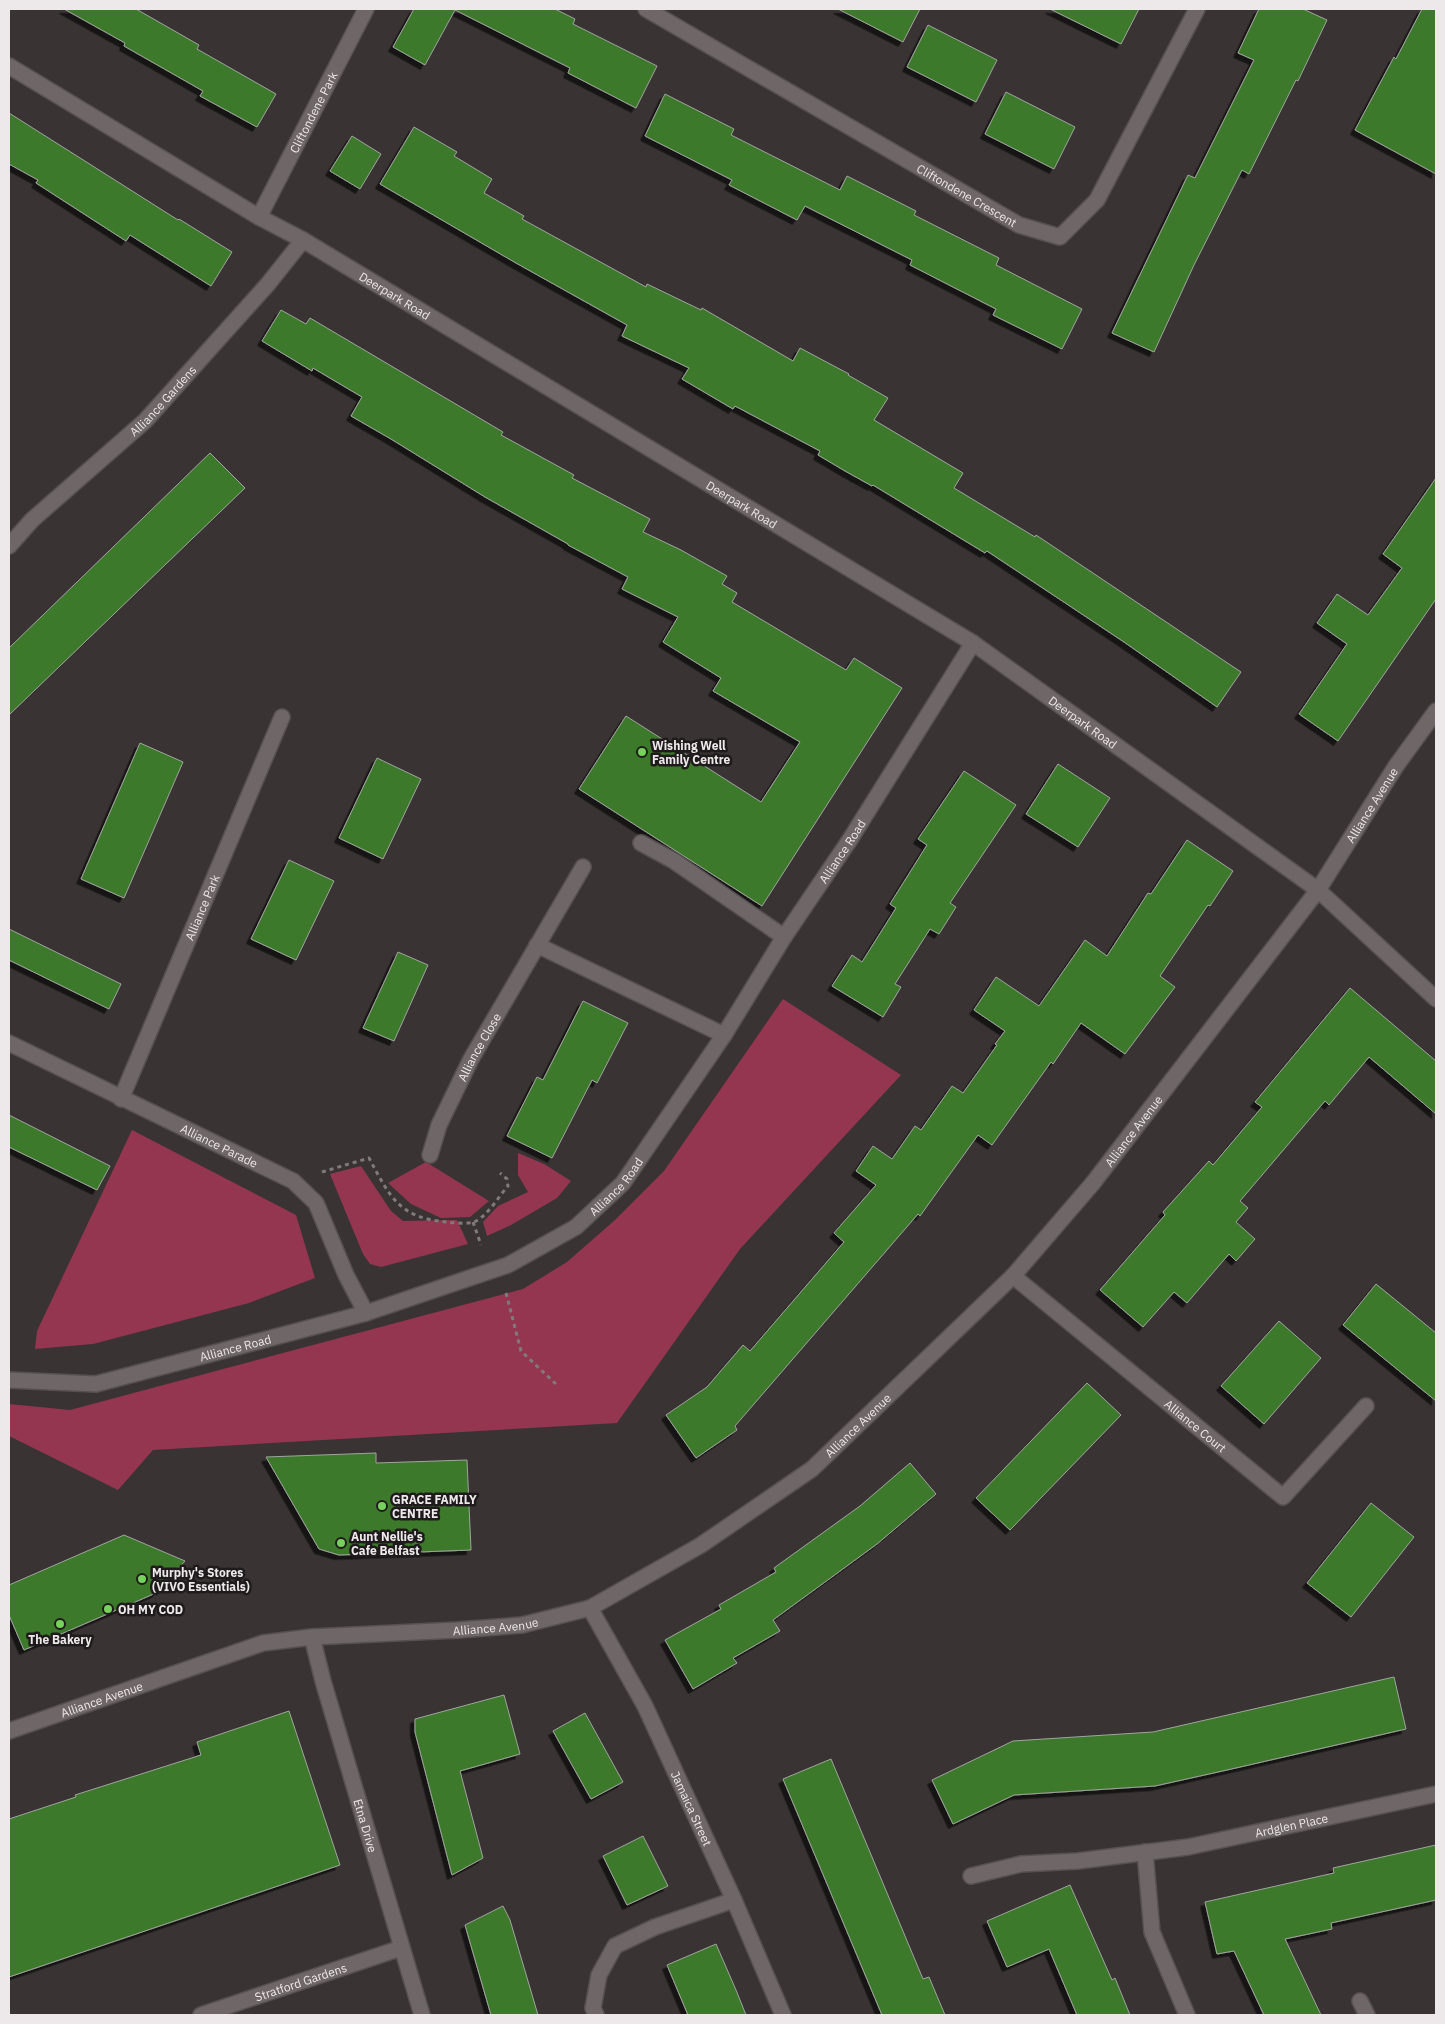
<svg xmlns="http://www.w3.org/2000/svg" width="1445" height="2024" font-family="'IBM Plex Sans',sans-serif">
	<defs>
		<filter id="shadow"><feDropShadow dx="-4.5" dy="4.5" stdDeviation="0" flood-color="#0009"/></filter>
	</defs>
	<rect width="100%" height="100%" fill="#3a3334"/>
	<g fill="#943650">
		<polygon points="783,999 901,1075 740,1249 617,1423 153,1450 118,1490 9,1436 9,1404 70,1410 523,1289 567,1262 615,1220 664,1171"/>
		<polygon points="132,1130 296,1215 315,1278 249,1303 93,1344 35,1349 37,1331"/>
		<polygon points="518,1153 544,1164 571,1181 557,1198 511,1225 487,1236 483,1222 498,1206 528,1192 518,1175"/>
		<polygon points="426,1162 489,1201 470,1217 441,1218 411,1204 388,1183"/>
		<polygon points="361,1166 391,1211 403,1221 457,1220 468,1244 381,1267 370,1264 363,1254 330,1174"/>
	</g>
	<g fill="#3c792a" stroke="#a0a59f" filter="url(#shadow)">
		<polygon points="64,9 136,9 199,45 197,49 276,94 257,127 200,96 203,91 124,46 125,43"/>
		<polygon points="414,9 555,9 575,19 573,24 657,66 636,108 568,73 570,68 455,10 425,65 393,47"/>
		<polygon points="838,9 920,9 903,42"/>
		<polygon points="1050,9 1139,9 1121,44"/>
		<polygon points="1259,9 1303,9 1327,20 1298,81 1296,80 1249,174 1242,170 1194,265 1154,352 1112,333 1188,175 1195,178 1254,60 1238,53"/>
		<polygon points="1422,9 1436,9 1436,174 1355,130 1394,57 1396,59"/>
		<polygon points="928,25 997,60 976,102 907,67"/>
		<polygon points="1006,92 1075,127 1054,169 985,134"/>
		<polygon points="665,94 734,129 731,135 840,190 847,176 916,211 914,215 999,258 996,265 1082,309 1062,349 993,315 996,309 910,265 912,260 805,206 797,220 729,185 732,180 645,136"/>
		<polygon points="9,113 178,220 179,219 232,252 211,286 130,235 126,241 36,183 38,180 9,164"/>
		<polygon points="414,127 457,152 454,156 492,179 484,193 524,216 522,219 646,287 647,284 701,310 702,308 793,361 800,348 849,374 848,375 888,398 874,420 963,473 954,488 1035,537 1036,535 1241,672 1217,707 1124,642 987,551 985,553 873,485 872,486 845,471 818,455 820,451 735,406 733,409 682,379 689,368 622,336 627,325 516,263 380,184"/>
		<polygon points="352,136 381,154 360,189 330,171"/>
		<polygon points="281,310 306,324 310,318 459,406 503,432 501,435 574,475 572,478 650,519 643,532 681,550 727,576 722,584 737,593 732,602 846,670 854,658 902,688 762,906 579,789 626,716 761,802 800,742 713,691 721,678 663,642 678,617 622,589 628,577 568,545 568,544 485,497 391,439 351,416 362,397 313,368 312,371 262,341"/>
		<polygon points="210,453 245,488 9,715 9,648"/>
		<polygon points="1436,478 1436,599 1338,741 1299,714 1347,644 1317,623 1337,594 1368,615 1402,568 1383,554"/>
		<polygon points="140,743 183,762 124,898 81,879"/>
		<polygon points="377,758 421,779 383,859 339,838"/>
		<polygon points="1058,764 1110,798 1078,847 1026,814"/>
		<polygon points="964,771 1016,805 950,903 956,907 939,934 930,929 895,984 901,987 883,1017 832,986 852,955 862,962 896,908 890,904 927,845 918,839"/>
		<polygon points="1187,840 1233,871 1210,906 1208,905 1160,976 1175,987 1125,1054 1081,1023 1053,1064 1051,1062 992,1145 978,1135 920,1216 918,1214 735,1426 737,1430 696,1458 666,1415 707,1387 743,1345 750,1351 844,1242 834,1233 876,1185 856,1171 873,1146 892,1159 915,1126 921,1130 952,1086 963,1093 997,1045 995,1044 1005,1031 974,1010 996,977 1039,1006 1085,940 1107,956 1148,893 1151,894"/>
		<polygon points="289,860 334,881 296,960 251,939"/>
		<polygon points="9,929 121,984 109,1009 9,960"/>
		<polygon points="398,952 428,965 394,1041 363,1028"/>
		<polygon points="1350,988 1436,1061 1436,1114 1369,1057 1329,1105 1325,1101 1240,1201 1248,1208 1236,1222 1255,1239 1236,1261 1229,1254 1187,1303 1174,1292 1143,1327 1100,1290 1165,1215 1163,1212 1209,1161 1213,1165 1262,1107 1255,1102"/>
		<polygon points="583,1001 628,1023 597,1083 592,1080 552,1158 507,1136 537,1077 543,1080"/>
		<polygon points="9,1115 110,1166 97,1190 9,1147"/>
		<polygon points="1376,1284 1436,1333 1436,1401 1343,1325"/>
		<polygon points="1279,1321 1321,1358 1264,1424 1221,1386"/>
		<polygon points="1087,1383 1121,1415 1010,1530 976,1498"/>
		<polygon points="376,1453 376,1463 467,1460 471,1550 339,1555 319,1549 266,1457"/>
		<polygon points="910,1463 936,1494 877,1544 773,1620 780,1631 733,1658 737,1663 693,1689 665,1640 721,1609 719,1605 776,1572 774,1568 860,1506"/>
		<polygon points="1371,1503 1414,1537 1351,1617 1307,1583"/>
		<polygon points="124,1535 185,1561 156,1593 24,1650 9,1615 9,1585"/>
		<polygon points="1394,1677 1406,1729 1227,1770 1155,1786 1014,1795 953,1824 932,1780 1013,1741 1153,1732"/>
		<polygon points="504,1695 520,1754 460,1771 483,1858 452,1875 415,1732 415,1719"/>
		<polygon points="289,1711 340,1865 9,1977 9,1819 76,1797 75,1795 201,1755 197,1742"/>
		<polygon points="585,1713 623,1782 591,1799 553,1731"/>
		<polygon points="831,1759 923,1979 929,1977 945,2015 882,2015 783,1779"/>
		<polygon points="643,1836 668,1886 627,1905 603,1856"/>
		<polygon points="1436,1845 1436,1900 1331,1923 1332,1929 1285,1939 1321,2015 1264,2015 1234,1951 1217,1954 1205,1902 1334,1873 1333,1868"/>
		<polygon points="1070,1885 1112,1980 1115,1978 1130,2015 1077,2015 1049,1949 1007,1967 987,1921"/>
		<polygon points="503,1906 510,1920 538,2015 491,2015 465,1925"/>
		<polygon points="716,1944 736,1990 746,2015 688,2015 667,1965"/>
	</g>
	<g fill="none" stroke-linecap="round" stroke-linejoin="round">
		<g stroke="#565051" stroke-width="18">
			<g id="minor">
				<path id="s1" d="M646,9L1019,225L1060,237L1097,200L1197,9"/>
				<path id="s2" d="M9,66L259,217L303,240L973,643L1318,890L1436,999"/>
				<path id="s3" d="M259,217L366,9"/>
				<path id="s4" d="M9,546L32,520L145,421L268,284L303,240"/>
				<polyline points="641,843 674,861 784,937"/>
				<polyline points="537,945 724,1035"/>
				<path id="s5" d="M9,1043L293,1181L316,1203L346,1275L366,1313"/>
				<path id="s6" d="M121,1099L282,717"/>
				<path id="s7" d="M430,1155L439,1125L471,1059L583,867"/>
				<path id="s8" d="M1013,1276L1283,1497L1366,1406"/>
				<path id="s9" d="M9,1380L96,1384L366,1313L508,1265L576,1227L623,1183L724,1035L784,937L849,841L973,643"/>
				<path id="s10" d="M590,1608L645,1706L734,1900L783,2015"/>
				<path id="s11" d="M312,1637L323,1681L422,2015"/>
				<path id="s12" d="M9,1731L263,1643L312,1637L458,1630L522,1625L590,1608L701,1545L812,1469L1013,1276L1093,1183L1318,890L1396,766L1436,711"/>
				<polyline points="1145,1852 1152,1932 1187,2015"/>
				<path id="s13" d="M971,1876L1021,1864L1078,1861L1188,1847L1436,1794"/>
				<polyline points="1360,2001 1367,2015"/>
				<path id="s14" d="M201,2015L401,1948"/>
				<polyline points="596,2015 593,2008 599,1975 615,1946 655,1927 734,1900"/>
			</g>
		</g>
		<g stroke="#807a7b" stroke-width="3" stroke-dasharray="4 4" stroke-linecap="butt">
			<path d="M322,1172L369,1158C390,1197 399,1218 447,1222C454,1223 467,1224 474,1222C488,1216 498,1197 508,1186L507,1179L500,1173"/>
			<polyline points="473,1222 481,1245"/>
			<polyline points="506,1293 521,1351 557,1385"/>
		</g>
		<use href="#minor" stroke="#6e6667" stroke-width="15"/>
	</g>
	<g fill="#76d25a" stroke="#1f1b1c" stroke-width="2">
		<circle cx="642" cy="752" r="5"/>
		<circle cx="382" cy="1506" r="5"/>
		<circle cx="341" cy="1543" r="5"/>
		<circle cx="142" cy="1579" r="5"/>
		<circle cx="108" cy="1609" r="5"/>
		<circle cx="60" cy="1624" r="5"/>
	</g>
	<g text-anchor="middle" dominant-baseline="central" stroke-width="5" stroke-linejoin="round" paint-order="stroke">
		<g font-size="12" fill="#ede8e9" stroke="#1f1b1c">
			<text stroke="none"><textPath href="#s3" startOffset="118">Cliftondene Park</textPath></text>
			<text stroke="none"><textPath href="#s1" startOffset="371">Cliftondene Crescent</textPath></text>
			<text stroke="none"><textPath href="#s2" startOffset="449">Deerpark Road</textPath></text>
			<text stroke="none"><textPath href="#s4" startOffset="212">Alliance Gardens</textPath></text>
			<text stroke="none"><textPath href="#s2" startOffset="854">Deerpark Road</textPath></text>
			<text stroke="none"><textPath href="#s2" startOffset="1259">Deerpark Road</textPath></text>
			<text stroke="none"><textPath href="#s12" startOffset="1732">Alliance Avenue</textPath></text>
			<text stroke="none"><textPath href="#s9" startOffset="1056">Alliance Road</textPath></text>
			<text stroke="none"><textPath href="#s6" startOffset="208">Alliance Park</textPath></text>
			<text stroke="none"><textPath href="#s7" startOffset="119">Alliance Close</textPath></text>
			<text stroke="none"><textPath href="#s12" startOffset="1328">Alliance Avenue</textPath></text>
			<text stroke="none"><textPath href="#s5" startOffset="234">Alliance Parade</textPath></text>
			<text stroke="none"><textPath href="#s9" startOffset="651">Alliance Road</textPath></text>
			<text stroke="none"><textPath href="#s9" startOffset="231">Alliance Road</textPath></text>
			<text stroke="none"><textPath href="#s12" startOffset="924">Alliance Avenue</textPath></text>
			<text stroke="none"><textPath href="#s8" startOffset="236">Alliance Court</textPath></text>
			<text stroke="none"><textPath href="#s12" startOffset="502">Alliance Avenue</textPath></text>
			<text stroke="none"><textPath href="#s12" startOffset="98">Alliance Avenue</textPath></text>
			<text stroke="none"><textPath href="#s10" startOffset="225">Jamaica Street</textPath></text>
			<text stroke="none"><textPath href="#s13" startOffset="325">Ardglen Place</textPath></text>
			<text stroke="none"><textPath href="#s11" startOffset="196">Etna Drive</textPath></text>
			<text stroke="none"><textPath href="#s14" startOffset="105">Stratford Gardens</textPath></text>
		</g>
		<g font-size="12" font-weight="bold" fill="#ede8e9" stroke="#1f1b1c" text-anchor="start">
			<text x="652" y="745">Wishing Well<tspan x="652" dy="14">Family Centre</tspan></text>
			<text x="392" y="1499">GRACE FAMILY<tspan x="392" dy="14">CENTRE</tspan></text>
			<text x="351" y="1536">Aunt Nellie's<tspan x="351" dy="14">Cafe Belfast</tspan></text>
			<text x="152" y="1572">Murphy's Stores<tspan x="152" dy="14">(VIVO Essentials)</tspan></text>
			<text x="118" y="1609">OH MY COD</text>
			<text x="60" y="1639" text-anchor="middle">The Bakery</text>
		</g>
	</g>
	<rect width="1445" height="2024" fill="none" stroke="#ede8e9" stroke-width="20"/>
</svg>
